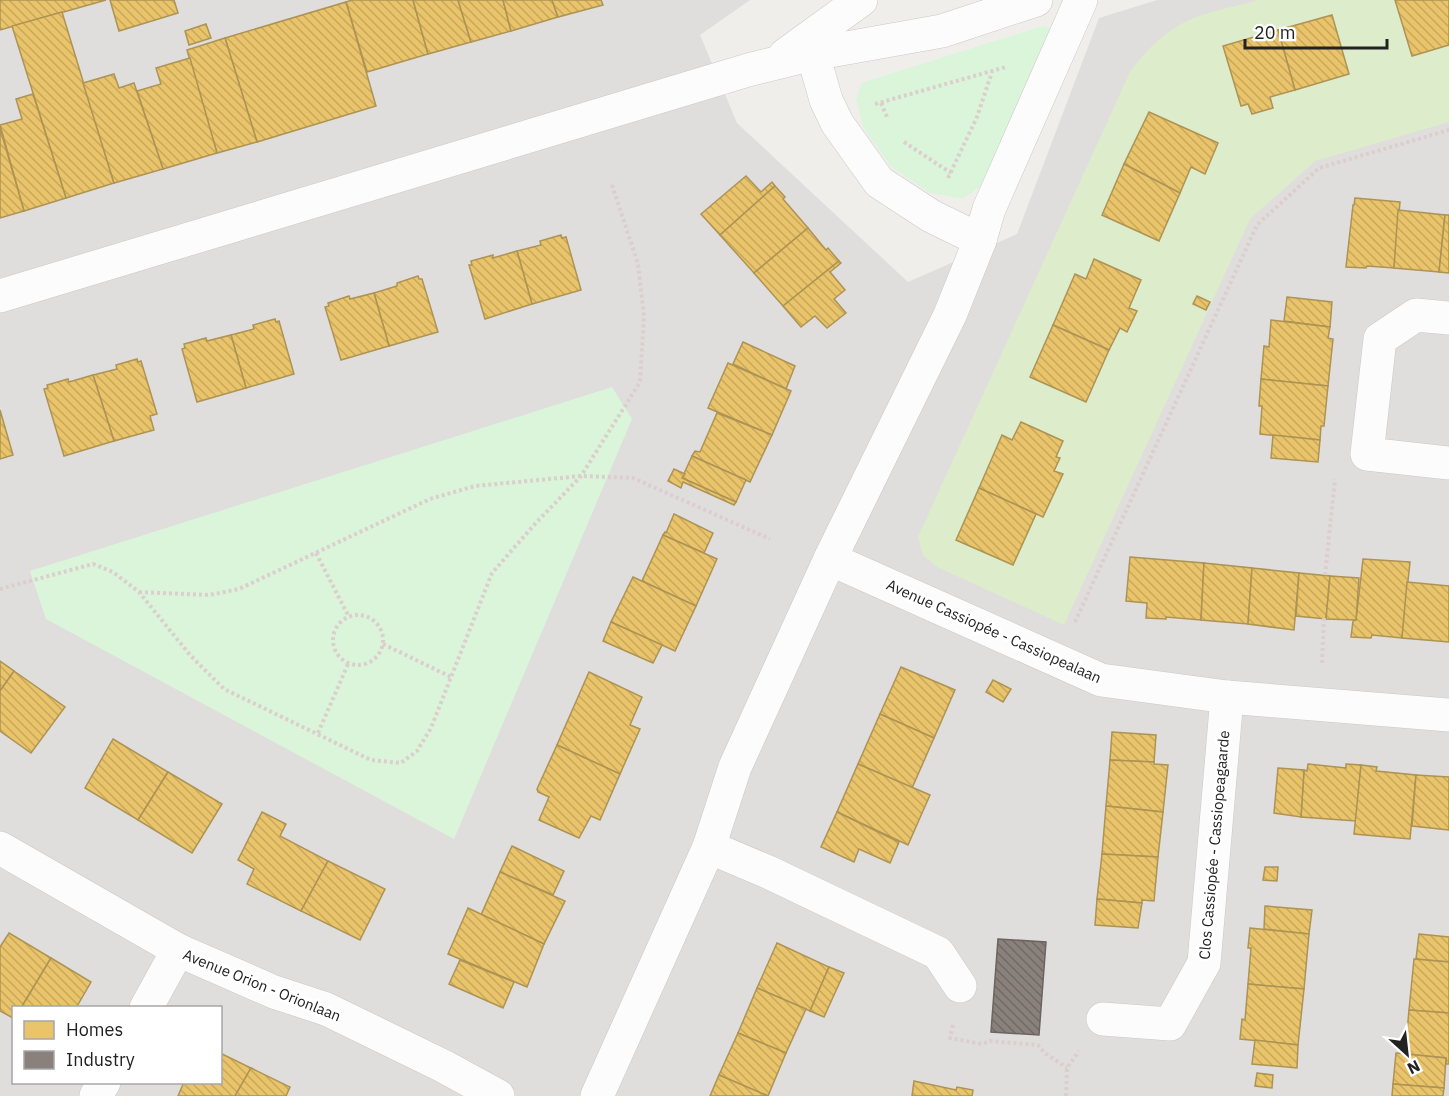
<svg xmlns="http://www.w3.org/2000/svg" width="1449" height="1096" font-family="'IBM Plex Sans',sans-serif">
	<defs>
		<pattern id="homes-back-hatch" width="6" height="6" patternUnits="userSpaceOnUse" patternTransform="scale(1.5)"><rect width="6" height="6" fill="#e9c46a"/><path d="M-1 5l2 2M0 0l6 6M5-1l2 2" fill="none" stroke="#c8a85c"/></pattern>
		<pattern id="industry-back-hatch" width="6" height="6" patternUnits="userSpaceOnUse" patternTransform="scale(1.5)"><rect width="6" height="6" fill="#8a817c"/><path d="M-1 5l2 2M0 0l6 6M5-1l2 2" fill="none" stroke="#706965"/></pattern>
	</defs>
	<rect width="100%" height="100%" fill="#f0eeeb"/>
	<path fill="#dfdedc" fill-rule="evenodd" d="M0,0H750L700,35L737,123L908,282L1017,234L1099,18L1157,0H1449V1096H0ZM14,1008H220V1082H14Z"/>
	<g fill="#daf5da">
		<polygon points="1043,26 1054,30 985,183 963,199 928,192 891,166 864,129 856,100 861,83"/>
		<polygon points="612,387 632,419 454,839 46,619 30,571"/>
	</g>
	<path fill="#ddeccb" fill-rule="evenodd" d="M1257,0H1395L1412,56L1449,45V122L1315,161L1250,219L1064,625L937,567L923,555L918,537L1130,72C1145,51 1165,31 1189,20C1210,11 1235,7 1257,0ZM1332,15L1349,74L1270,97L1272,108L1252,114L1248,104L1241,105L1224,46ZM1149,112L1218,143L1205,173L1191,167L1159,240L1102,215ZM1094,259L1141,280L1129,308L1136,311L1127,331L1120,328L1086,402L1030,377L1075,274L1086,279ZM1021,422L1062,441L1056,457L1060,459L1054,471L1063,475L1043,517L1036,514L1013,565L956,539L1002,436L1012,440Z"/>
	<g fill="url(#homes-back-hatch)" stroke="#ad9354" stroke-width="1.5">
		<polygon points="0,0 106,0 0,30"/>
		<polygon points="110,0 174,0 178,13 119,31"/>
		<polygon points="352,0 413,0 428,54 367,72 346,2"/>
		<polygon points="413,0 458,0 471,42 428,54"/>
		<polygon points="458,0 503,0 511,31 471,42"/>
		<polygon points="503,0 552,0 558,17 511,31"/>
		<polygon points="552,0 601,0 603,5 558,17"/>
		<polygon points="1395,0 1449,0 1449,45 1412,56"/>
		<polygon points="346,2 376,106 257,142 225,38"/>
		<polygon points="62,12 114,183 66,198 12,26"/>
		<polygon points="1332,15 1349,74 1295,90 1278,30"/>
		<polygon points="206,24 211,38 189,45 185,31"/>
		<polygon points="1278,30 1295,90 1270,97 1273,108 1252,114 1248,104 1241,106 1223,46"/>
		<polygon points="225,38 257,142 217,153 187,50"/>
		<polygon points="190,58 217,153 163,169 137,91 161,84 156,68"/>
		<polygon points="114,74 119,88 134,83 163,169 114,183 83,83"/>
		<polygon points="33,94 66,198 24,211 0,125 22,119 16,99"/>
		<polygon points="1149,112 1218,143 1205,174 1191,167 1180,193 1124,164"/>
		<polygon points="0,128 24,211 0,218"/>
		<polygon points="1124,164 1180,193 1159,241 1102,215"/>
		<polygon points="746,176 761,192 772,182 775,186 720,235 701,214"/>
		<polygon points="775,186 785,197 783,199 808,228 754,273 720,235"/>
		<polygon points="1355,198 1400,202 1394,268 1367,266 1366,268 1346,267 1353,205 1354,205"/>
		<polygon points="1398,210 1445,215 1439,272 1394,268"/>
		<polygon points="1445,215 1449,215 1449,273 1439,272"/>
		<polygon points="808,228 826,250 828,248 839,261 783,306 754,273"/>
		<polygon points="561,235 562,238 566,237 581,290 532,304 517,251 541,245 540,241"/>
		<polygon points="517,251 532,304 485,319 469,265 472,265 471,261 493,255 493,258"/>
		<polygon points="1094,259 1141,280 1129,308 1137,311 1127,332 1120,328 1109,350 1053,325 1075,274 1086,279"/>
		<polygon points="839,261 841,263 830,272 845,290 834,299 846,313 827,328 815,316 801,327 783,306"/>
		<polygon points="418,276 419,279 422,279 438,332 389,346 374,293 397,286 397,283"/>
		<polygon points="374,293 389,346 341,360 325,307 329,306 328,303 349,296 350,299"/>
		<polygon points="1197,296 1210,302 1206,310 1193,304"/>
		<polygon points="1287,297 1332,302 1330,327 1284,321"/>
		<polygon points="275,319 276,322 279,321 294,374 246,388 231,335 254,329 253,325"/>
		<polygon points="1271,320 1330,327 1328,338 1333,339 1328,386 1261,379 1264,346 1269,347"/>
		<polygon points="1053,325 1109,350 1086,402 1030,377"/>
		<polygon points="231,335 246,388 197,402 182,349 185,348 184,344 206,338 207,341"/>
		<polygon points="743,342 795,366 786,389 733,364"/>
		<polygon points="137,359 138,362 141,361 157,414 150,416 154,430 114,441 93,375 117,369 116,365"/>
		<polygon points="728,363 791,391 772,435 708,408"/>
		<polygon points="93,375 114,441 64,456 44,389 48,388 47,385 68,379 69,382"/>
		<polygon points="1261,379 1328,386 1324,426 1321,426 1320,440 1260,434 1262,406 1259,406"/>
		<polygon points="0,410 13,455 0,459"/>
		<polygon points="717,413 772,435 750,482 692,456 695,451 700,452"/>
		<polygon points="1021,422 1063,441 1056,457 1060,458 1054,471 1063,474 1043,517 979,488 1002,435 1012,440"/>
		<polygon points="1273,435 1320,440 1318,462 1271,458"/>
		<polygon points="692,456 746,480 736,502 682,478"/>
		<polygon points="674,469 685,474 682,478 736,502 734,505 683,482 681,488 668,481"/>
		<polygon points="979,488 1036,514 1013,565 956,540"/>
		<polygon points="674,514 713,533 704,553 663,535 665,532 666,533"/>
		<polygon points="663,535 717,559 696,606 642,581"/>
		<polygon points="1130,557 1204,563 1201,620 1166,617 1166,619 1146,618 1147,603 1126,601"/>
		<polygon points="1363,559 1410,562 1402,638 1372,635 1371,638 1351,637 1353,621 1356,620"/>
		<polygon points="1204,563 1252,568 1248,624 1201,620"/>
		<polygon points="1252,568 1299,573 1294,630 1248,624"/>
		<polygon points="1299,573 1330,576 1326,619 1296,616"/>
		<polygon points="1330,576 1359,578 1356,620 1326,619"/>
		<polygon points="633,577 696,606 675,651 611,622"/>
		<polygon points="1407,582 1449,586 1449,642 1402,638"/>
		<polygon points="611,622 662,645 653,663 603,641"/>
		<polygon points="0,661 14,671 0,691"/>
		<polygon points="901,667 955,690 934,738 880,714"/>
		<polygon points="14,671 65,707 31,753 0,731 0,691"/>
		<polygon points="589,672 642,697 630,725 640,729 620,774 557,745"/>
		<polygon points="993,680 1011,689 1003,702 986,692"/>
		<polygon points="880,714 934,738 912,788 858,764"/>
		<polygon points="1112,732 1156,735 1154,762 1110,760"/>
		<polygon points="113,739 168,772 138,820 85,788"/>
		<polygon points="557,745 620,774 600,820 591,816 579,838 539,820 549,797 538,792 537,789"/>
		<polygon points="1110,760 1154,762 1154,764 1168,765 1163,812 1106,806"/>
		<polygon points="858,764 930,795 908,845 837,812"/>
		<polygon points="1308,764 1346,768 1346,764 1361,765 1356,821 1301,817 1304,770 1307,771"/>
		<polygon points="1361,765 1377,767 1376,771 1416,775 1410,839 1354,834"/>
		<polygon points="1278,768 1304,770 1301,817 1274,813"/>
		<polygon points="168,772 222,804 192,853 138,820"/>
		<polygon points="1416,775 1449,777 1449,830 1412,826"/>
		<polygon points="1106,806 1163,812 1158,857 1102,854"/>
		<polygon points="262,812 286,824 280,836 328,861 301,911 247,884 254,869 238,860"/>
		<polygon points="837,812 899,842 890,863 859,849 854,862 821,847"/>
		<polygon points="512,846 564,871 553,895 500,872"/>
		<polygon points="1102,854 1158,857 1154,901 1142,900 1142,903 1097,899"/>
		<polygon points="328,861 385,889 360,940 301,911"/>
		<polygon points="1265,867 1278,867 1277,881 1263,880"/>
		<polygon points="500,872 565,901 544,944 481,915"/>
		<polygon points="1097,899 1142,903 1138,928 1095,925"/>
		<polygon points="1265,906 1312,910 1309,934 1264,929"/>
		<polygon points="468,908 544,944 527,987 448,954"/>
		<polygon points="1250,928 1309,934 1304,989 1248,984 1251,948 1248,948"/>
		<polygon points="9,933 51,958 21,1008 14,1008 13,1018 0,1011 0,947"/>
		<polygon points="1419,934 1449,937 1449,962 1416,959"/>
		<polygon points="777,943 829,967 810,1011 757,988"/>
		<polygon points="51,958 91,982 76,1008 21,1008"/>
		<polygon points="1414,959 1449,962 1449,1013 1409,1010"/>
		<polygon points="460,960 514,982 503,1008 449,984"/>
		<polygon points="829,967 844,973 824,1017 810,1011"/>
		<polygon points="1248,984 1304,989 1298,1045 1240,1039 1242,1019 1245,1020"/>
		<polygon points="757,988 806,1009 786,1053 738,1033"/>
		<polygon points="1409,1010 1449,1013 1449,1064 1446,1064 1446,1058 1405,1054"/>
		<polygon points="738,1033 786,1053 768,1096 719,1075"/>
		<polygon points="1255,1040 1298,1045 1297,1068 1252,1064"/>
		<polygon points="220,1053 251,1068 235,1096 178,1096 184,1082 220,1082"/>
		<polygon points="1396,1053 1446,1058 1444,1088 1393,1084"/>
		<polygon points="251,1068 290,1087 286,1096 235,1096"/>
		<polygon points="1257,1073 1273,1075 1272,1088 1255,1086"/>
		<polygon points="719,1075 768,1096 710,1096"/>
		<polygon points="914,1081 956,1090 957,1087 973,1090 972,1096 912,1096"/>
		<polygon points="1393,1084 1444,1088 1443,1096 1392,1096"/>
	</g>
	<polygon fill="url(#industry-back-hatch)" stroke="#6b6461" stroke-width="1.5" points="998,939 1046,942 1039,1035 991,1032"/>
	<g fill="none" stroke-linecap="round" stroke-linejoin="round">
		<g stroke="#c9c8c7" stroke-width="34">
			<g id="minor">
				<polyline points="813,54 826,100 837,123 879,182 931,216 980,240 989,209 1081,0"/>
				<polyline points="785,55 861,0"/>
				<polyline points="0,296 748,70 813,54 942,31 1036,0"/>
				<polyline points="1449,318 1416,315 1380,339 1367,454 1449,463"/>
				<polyline points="830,559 1101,680 1227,697 1449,715"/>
				<polyline points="709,847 768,872 938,953 960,986"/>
				<polyline points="0,848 178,950 274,992 326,1009 443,1066 498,1096"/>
				<polyline points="146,1008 178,950"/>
				<polyline points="1103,1019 1170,1024 1204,963 1227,697"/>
				<polyline points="96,1096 104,1082"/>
				<polyline points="597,1096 709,847 735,767 830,559 950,315 980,240"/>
			</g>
		</g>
		<g stroke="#dccecd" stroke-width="4" stroke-dasharray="3 3" stroke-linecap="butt">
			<polyline points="881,103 887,117"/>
			<polyline points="875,104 1006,67"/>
			<polyline points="904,142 951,173"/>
			<polyline points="948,178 977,117 992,72"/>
			<polyline points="316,553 349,617"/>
			<polyline points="1325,575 1335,479"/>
			<polyline points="0,589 93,564 113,572 139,592 190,655 224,689 371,760 401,763 417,751 431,728 492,573 534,525 581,476 640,382 644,316 638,264 611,182"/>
			<polyline points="139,592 209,595 239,589 430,499 475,486 581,476 633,478 770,539"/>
			<circle cx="358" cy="640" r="25"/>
			<polyline points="1075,622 1257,225 1319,168 1449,130"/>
			<polyline points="383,644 451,677"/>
			<polyline points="1322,663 1324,618"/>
			<polyline points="318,733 348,664"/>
			<polyline points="953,1025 950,1038 982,1044 990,1041 1038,1045 1045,1053 1067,1068"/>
			<polyline points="1066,1096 1067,1068 1079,1051"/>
		</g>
		<use href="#minor" stroke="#fdfcfc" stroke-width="33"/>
	</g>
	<g text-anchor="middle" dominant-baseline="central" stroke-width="6" stroke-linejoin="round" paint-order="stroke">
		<g font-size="15" fill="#222" stroke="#fff">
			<text transform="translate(994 631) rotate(24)">Avenue Cassiopée - Cassiopealaan</text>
			<text transform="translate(1214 845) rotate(-85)">Clos Cassiopée - Cassiopeagaarde</text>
			<text transform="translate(262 985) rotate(22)">Avenue Orion - Orionlaan</text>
		</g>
	</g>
	<rect x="12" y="1006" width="210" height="78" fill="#ffffff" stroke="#a7a7a7" stroke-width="1.5"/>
	<rect x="24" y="1021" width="30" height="18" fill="#e9c46a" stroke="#a7a7a7" stroke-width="1.5"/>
	<text x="66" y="1036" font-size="18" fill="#222222">Homes</text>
	<rect x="24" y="1051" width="30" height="18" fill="#8a817c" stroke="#a7a7a7" stroke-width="1.5"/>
	<text x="66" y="1066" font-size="18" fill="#222222">Industry</text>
	<g transform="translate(1407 1054) rotate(153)" stroke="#ffffff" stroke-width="4.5" paint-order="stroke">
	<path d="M0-4.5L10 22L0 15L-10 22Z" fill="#222222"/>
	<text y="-9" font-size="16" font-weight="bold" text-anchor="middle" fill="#222222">N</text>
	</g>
	<path d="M1245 39v9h142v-9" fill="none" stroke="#222222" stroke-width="3"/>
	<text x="1254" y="39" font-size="18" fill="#222222" stroke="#ffffff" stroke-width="4.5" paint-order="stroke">20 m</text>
</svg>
